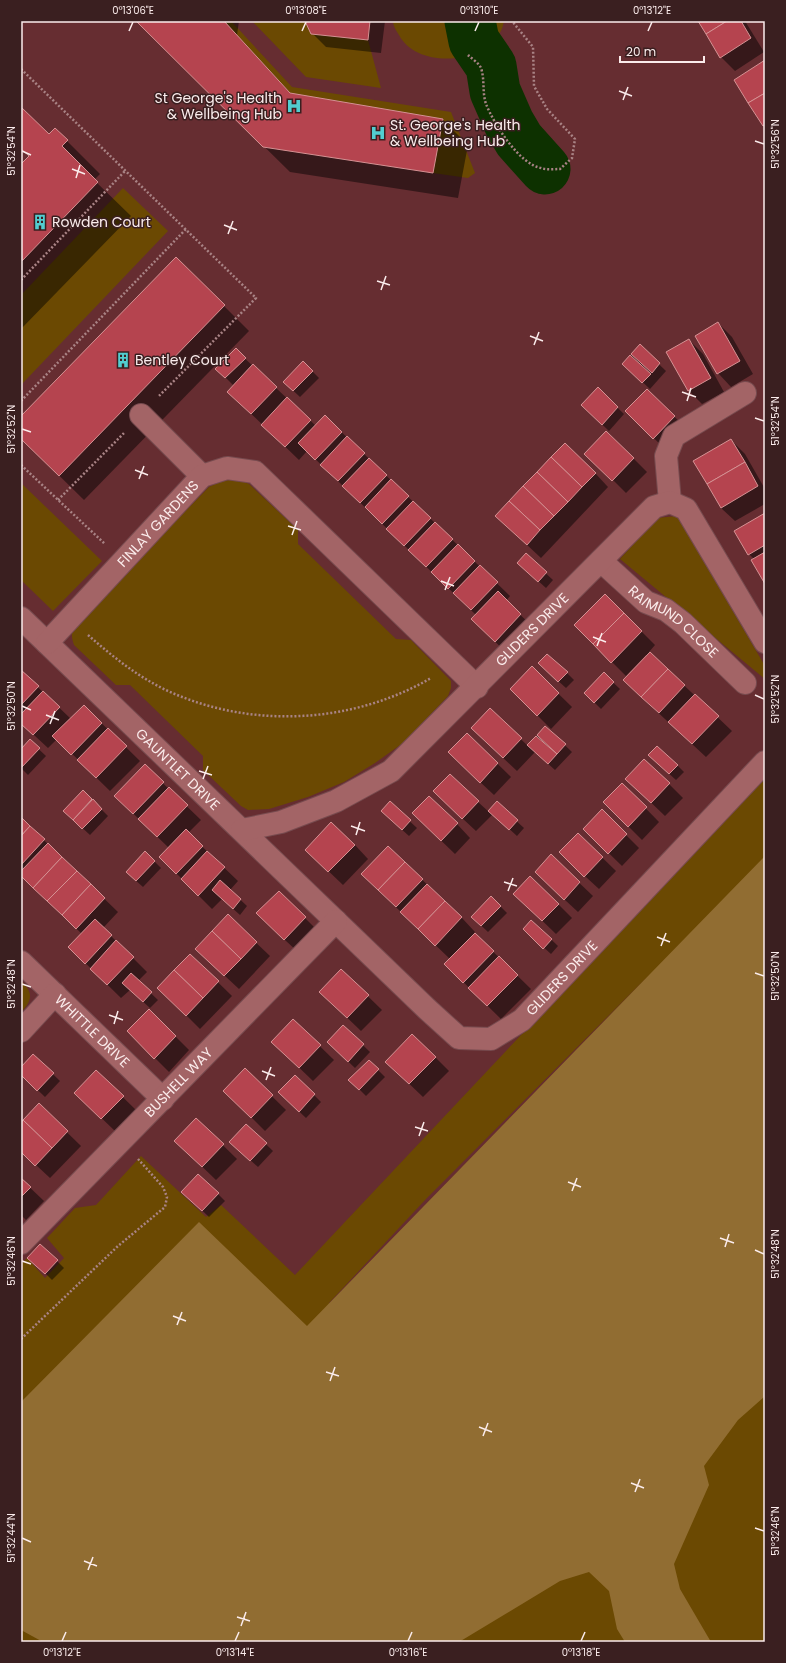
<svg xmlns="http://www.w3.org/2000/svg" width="786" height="1663" font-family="Poppins,sans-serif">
	<rect width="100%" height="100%" fill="#662d31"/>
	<g fill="#6b4902" fill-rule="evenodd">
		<polygon points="224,21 231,21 292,87 451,112 475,173 468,178 433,173 443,119 290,93"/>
		<polygon points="252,21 305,21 311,34 368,40 381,88 306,77"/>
		<path d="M393,21H504C497,64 418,72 399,35C396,30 393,26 393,21Z"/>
		<polygon points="123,188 168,231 21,385 21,295"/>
		<path d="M229,480H240L249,484L298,530V544L396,639L411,640L451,681V688L448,696L403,743L375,763L344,782L308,797L269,809L248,810L241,806L203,770V756L130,685H116L74,645C71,636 71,632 75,624L209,487L219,482Z"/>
		<polygon points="21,483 102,561 53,611 21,580"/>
		<polygon points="677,516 765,666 765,679 620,559 657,518"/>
		<path d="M765,776V1642H21V1264L27,1258L45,1278L64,1258L47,1238L75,1208L96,1205L141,1156L206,1217L221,1205L295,1275ZM650,974L330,1303H329L426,1199Z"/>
		<path d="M21,981C33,992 33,1000 21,1012Z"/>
	</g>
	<polygon fill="#916d32" points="765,856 765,1396 738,1420 704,1466 709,1485 674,1564 680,1589 711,1642 625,1642 617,1629 609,1591 589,1572 560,1581 459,1642 43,1642 21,1630 21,1402 199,1222 307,1326"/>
	<g fill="#0007">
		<polygon points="137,21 239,21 237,35 292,95 443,120 468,145 458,198 290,172"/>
		<polygon points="306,21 385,21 381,53 326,47 312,33"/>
		<polygon points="699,21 745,21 764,52 735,71 721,57"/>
		<polygon points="21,109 49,136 67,141 100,174 94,180 131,216 21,329 21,165 29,157 21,149"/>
		<polygon points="224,306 249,331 84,500 21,438 21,417"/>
		<polygon points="718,323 732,337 753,374 731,387 718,373"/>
		<polygon points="689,340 703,354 724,392 702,404 688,390"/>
		<polygon points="640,346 666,371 650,389 623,364"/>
		<polygon points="236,350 316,426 325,416 510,596 506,601 534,628 509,655 486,633 476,615 307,451 299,460 242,405 234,386 217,369"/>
		<polygon points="303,362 319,378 300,397 284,382"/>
		<polygon points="598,389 624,414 609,431 589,412"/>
		<polygon points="647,390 688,430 667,451 626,411"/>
		<polygon points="731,440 745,454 765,489 765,504 735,521 721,508"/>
		<polygon points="586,453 633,458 647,472 626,493"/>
		<polygon points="595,473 608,487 541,558 510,529"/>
		<polygon points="765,514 765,582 754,559 749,554"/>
		<polygon points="526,555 553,580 546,588 526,570"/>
		<polygon points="605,595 655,645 649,652 732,731 706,757 638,694 647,657 646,655 626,676 575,625"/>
		<polygon points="532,668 572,707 551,729 511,689"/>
		<polygon points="546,670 567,673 574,680 566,688"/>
		<polygon points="21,671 71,719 84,706 140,761 110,791 57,739 48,748 21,723"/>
		<polygon points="604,674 620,689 601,709 585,693"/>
		<polygon points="490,710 528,746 546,727 572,752 555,770 535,752 517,771 486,742"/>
		<polygon points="467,734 511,777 494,795 463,766"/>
		<polygon points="30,741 46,756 28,775 21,768 21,750"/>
		<polygon points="656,762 677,765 684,772 676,780"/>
		<polygon points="145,766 201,820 188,833 238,881 230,890 247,906 240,915 222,899 212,909 174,871 169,848 115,796"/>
		<polygon points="622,784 659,822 642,840 604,802"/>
		<polygon points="669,784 683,798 665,816 640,792"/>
		<polygon points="83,791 108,816 90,835 64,811"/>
		<polygon points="478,802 489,812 497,803 524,828 517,836 493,814 476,831 448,805"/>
		<polygon points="390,803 417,828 409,836 389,818"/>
		<polygon points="602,811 639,848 622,866 584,829"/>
		<polygon points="21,818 118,912 103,928 147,972 138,981 158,1000 150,1008 130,990 121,998 69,947 82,934 21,875"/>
		<polygon points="457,824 470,838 455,854 427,827"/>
		<polygon points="578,834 616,871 599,889 574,866"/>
		<polygon points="355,845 368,859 343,885 320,863"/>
		<polygon points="388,847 462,918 475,932 474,933 531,989 501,1019 445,964 450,959 376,888"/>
		<polygon points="146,853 161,868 143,887 134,879"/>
		<polygon points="551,856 593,896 578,912 550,886"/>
		<polygon points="279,892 319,932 299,953 271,927"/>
		<polygon points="491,897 507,913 488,932 472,917"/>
		<polygon points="558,904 572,918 556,934 528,907"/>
		<polygon points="228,916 270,956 239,989 210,962"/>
		<polygon points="532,921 558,946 551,954 531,936"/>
		<polygon points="190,955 232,996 200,1029 159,988"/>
		<polygon points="341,970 382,1010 361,1031 334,1005"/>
		<polygon points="149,1010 189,1050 169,1072 128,1031"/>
		<polygon points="293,1020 334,1060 313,1081 286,1055"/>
		<polygon points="343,1026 370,1052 355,1068 335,1049"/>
		<polygon points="33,1055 60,1081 45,1097 21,1074 21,1068"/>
		<polygon points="435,1057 449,1071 423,1097 400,1075"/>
		<polygon points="369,1061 385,1077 366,1096 350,1080"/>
		<polygon points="245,1070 286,1110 265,1131 225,1091"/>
		<polygon points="96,1071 137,1111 116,1132 89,1106"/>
		<polygon points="295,1076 321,1102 306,1118 286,1099"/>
		<polygon points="39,1105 81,1146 50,1178 21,1151 21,1124"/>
		<polygon points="196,1119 237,1159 216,1180 189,1154"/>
		<polygon points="246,1125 273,1151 258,1167 237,1148"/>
		<polygon points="21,1179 44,1201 26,1220 21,1215"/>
		<polygon points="218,1194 225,1201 209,1217 189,1198"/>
		<polygon points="57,1261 64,1268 52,1280 36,1264"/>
	</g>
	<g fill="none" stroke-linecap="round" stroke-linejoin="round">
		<polyline stroke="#0d3100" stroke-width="51" points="470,21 474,41 491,66 495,91 509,123 519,140 545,169"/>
	</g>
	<g fill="#b5444f" stroke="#d59193">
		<polygon points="136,21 224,21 290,93 443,119 433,173 263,147"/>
		<polygon points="305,21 370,21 368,40 311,34"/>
		<polygon points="698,21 727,21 706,34"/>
		<polygon points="727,21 741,21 751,38 720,58 706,34"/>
		<polygon points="765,60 765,93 748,103 734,80"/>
		<polygon points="765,93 765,125 763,126 748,103"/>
		<polygon points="21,107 49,134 55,128 68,140 62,146 98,182 21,262 21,164 29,156 21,149"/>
		<polygon points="176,257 225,305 59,476 21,439 21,416"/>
		<polygon points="718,322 740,361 717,374 695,336"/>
		<polygon points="689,339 711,378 688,391 666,352"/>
		<polygon points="640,344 660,363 652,373 631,354"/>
		<polygon points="236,348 246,358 225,378 215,369"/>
		<polygon points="630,355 651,374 642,383 622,364"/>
		<polygon points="303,361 313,371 293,391 283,382"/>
		<polygon points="253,364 277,387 251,414 227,392"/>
		<polygon points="598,387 618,407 602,425 581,405"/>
		<polygon points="647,389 675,416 653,439 625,411"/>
		<polygon points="287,397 311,420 285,447 261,425"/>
		<polygon points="325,415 342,432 315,460 298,443"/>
		<polygon points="606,431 634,458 612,481 584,454"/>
		<polygon points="347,436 365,453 338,481 320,465"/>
		<polygon points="731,439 745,462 707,484 693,461"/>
		<polygon points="565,443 596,473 582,487 551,457"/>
		<polygon points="551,457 582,487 568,502 537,472"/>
		<polygon points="369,458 387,475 360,503 342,486"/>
		<polygon points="745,462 758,486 721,508 707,484"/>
		<polygon points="537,472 568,502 554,516 523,486"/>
		<polygon points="391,479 409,496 382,524 365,507"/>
		<polygon points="523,486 554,516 540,530 509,501"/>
		<polygon points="413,501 431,518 404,546 386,529"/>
		<polygon points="509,501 540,530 527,545 495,516"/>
		<polygon points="765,513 765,545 748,555 734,531"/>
		<polygon points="435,522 453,539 426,567 408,550"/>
		<polygon points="458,544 475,561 448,589 431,572"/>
		<polygon points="765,552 765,584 751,560"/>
		<polygon points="526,553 547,572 538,582 517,563"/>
		<polygon points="480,565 498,582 471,610 453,593"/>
		<polygon points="498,591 521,614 495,642 471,619"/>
		<polygon points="605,594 624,613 593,644 574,625"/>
		<polygon points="624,613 642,631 611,663 593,644"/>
		<polygon points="650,652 668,669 641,697 623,680"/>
		<polygon points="547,654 568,672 558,682 538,663"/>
		<polygon points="532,666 559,693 537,716 510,689"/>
		<polygon points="668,669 685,685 659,713 641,697"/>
		<polygon points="21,670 39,686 21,705"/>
		<polygon points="604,672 614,682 594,703 584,693"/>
		<polygon points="43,691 60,707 33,735 21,724 21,714"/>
		<polygon points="695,694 719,716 692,744 668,722"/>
		<polygon points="84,705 102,723 71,755 52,736"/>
		<polygon points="490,708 522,738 503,758 471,728"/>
		<polygon points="545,726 566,744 557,754 537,735"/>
		<polygon points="108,728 127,746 96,778 77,760"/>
		<polygon points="467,733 498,763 480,783 448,752"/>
		<polygon points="536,736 557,754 548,764 527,745"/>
		<polygon points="30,739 40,748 21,768 21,749"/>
		<polygon points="657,746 678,765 669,774 648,755"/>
		<polygon points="644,759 670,783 651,803 625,779"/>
		<polygon points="145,764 164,782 133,814 114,796"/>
		<polygon points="450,774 479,801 462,819 433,791"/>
		<polygon points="622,783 647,807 628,827 603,802"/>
		<polygon points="169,787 188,805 157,837 138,819"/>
		<polygon points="83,790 92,799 73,820 63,811"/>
		<polygon points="429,796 458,823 441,841 412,813"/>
		<polygon points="93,799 102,809 82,829 73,820"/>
		<polygon points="390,801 411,820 402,830 381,811"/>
		<polygon points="497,801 518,820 509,830 488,811"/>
		<polygon points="602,809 627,834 608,854 583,829"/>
		<polygon points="21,817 30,826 21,836"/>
		<polygon points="331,822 355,845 328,872 305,850"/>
		<polygon points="30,826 45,839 21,865 21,836"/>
		<polygon points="186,829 203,846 176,874 159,857"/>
		<polygon points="578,833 603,857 584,877 559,852"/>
		<polygon points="48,843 62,857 33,888 21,876 21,871"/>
		<polygon points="388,846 405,862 378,890 361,874"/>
		<polygon points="145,851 155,861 136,881 126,872"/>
		<polygon points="207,851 225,867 198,896 181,879"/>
		<polygon points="551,854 580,882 564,900 535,872"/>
		<polygon points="62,857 77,871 47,901 33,888"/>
		<polygon points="405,862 423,879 396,907 378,890"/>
		<polygon points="77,871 91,884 62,915 47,901"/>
		<polygon points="530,876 559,904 542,921 513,894"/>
		<polygon points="220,880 241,899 233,909 212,890"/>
		<polygon points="91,884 105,898 76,929 62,915"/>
		<polygon points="427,884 445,901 418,929 400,912"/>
		<polygon points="279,891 306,917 284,940 256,913"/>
		<polygon points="491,896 501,906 481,926 471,917"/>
		<polygon points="445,901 462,917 435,946 418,929"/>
		<polygon points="228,914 257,942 241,959 212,931"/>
		<polygon points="95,919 112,935 85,964 68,947"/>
		<polygon points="531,920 552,939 543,949 523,929"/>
		<polygon points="212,931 241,959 224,976 195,949"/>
		<polygon points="475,933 494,951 463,983 444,964"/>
		<polygon points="116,940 134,957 107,985 90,969"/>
		<polygon points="190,954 219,981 203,998 174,970"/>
		<polygon points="499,956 518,975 487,1006 468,988"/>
		<polygon points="341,969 369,995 347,1018 319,992"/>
		<polygon points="174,970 203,998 186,1016 157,988"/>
		<polygon points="131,973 152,992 143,1002 122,983"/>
		<polygon points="149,1009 176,1036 154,1059 127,1031"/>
		<polygon points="293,1019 321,1045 299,1068 271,1042"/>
		<polygon points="343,1025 364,1044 348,1062 327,1042"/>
		<polygon points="412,1034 436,1057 409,1084 385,1062"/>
		<polygon points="33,1054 54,1073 37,1091 21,1075 21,1067"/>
		<polygon points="369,1060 379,1069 359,1090 348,1080"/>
		<polygon points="245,1068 273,1095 251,1118 223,1091"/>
		<polygon points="96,1070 124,1096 101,1119 74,1093"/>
		<polygon points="295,1075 315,1094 299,1112 278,1092"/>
		<polygon points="39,1103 68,1131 52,1148 23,1120"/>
		<polygon points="196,1118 224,1144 202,1167 174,1141"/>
		<polygon points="23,1120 52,1148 35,1166 21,1152 21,1123"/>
		<polygon points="246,1124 267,1143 250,1161 229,1142"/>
		<polygon points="198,1174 219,1193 202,1211 181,1192"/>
		<polygon points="21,1178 31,1187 21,1197"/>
		<polygon points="40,1244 58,1260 45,1274 27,1258"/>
	</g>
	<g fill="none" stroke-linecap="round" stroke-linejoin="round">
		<g stroke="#774b4f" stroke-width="24">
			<g id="minor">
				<polyline points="141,415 202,476"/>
				<polyline points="670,502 666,456 674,436 745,393"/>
				<path id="s1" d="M601,561L646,602L666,610L683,623L745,683"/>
				<path id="s2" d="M21,618L427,1009L459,1038L491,1039L522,1020L765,762"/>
				<path id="s3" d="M47,643L202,476L227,468L255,472L477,687"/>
				<path id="s4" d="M242,830L281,822L336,801L391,771L654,507L670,502L686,509L765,642"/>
				<path id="s5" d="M21,962L163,1099"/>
				<polyline points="21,1031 55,994"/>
				<path id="s6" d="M21,1243L336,921"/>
			</g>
		</g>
		<g stroke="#a98385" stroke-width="2.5" stroke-dasharray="2 2" stroke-linecap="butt">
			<path d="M468,55C472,59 479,63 481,68C485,80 482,92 486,104C494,124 519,164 541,168C547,170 554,169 560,169L572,158L575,139L547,109L534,86L533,47L512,21"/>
			<polyline points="21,69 256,298 159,396"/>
			<polyline points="21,280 125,171"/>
			<polyline points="21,401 186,229"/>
			<polyline points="21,465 105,544"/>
			<polyline points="58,500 124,433"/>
			<path d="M88,635C113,657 138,677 168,691C251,729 352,724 431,678"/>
			<polyline points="21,1339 118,1246 165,1207 167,1197 163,1187 138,1159"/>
		</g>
		<use href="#minor" stroke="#a36466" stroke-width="22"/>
	</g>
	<path fill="none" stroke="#fbecec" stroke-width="1.5" d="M129,31L133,22M302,31L306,22M475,31L479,22M648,31L652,22M619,91L632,96M623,100L628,87M755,141L764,144M22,151L31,155M72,169L85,174M76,178L80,165M224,225L237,230M228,234L233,221M377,281L390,285M381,290L386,276M530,336L543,341M534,345L539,332M682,392L696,397M687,401L691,388M755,418L764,421M22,429L31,432M135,470L148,475M139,479L144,466M288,526L301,530M292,535L297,521M441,581L454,586M445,590L450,577M593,637L606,642M597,646L602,633M755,695L764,699M22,706L31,710M46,715L59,720M50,724L55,711M199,771L212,775M203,779L208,766M351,826L365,831M356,835L360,822M504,882L517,886M508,891L513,878M657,937L670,942M661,946L666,933M755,973L764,976M22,984L31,987M109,1015L123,1020M114,1024L118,1011M262,1071L275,1076M266,1080L271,1067M415,1127L428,1131M419,1136L424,1122M568,1182L581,1187M572,1191L577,1178M720,1238L734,1243M725,1247L729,1234M755,1250L764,1254M22,1261L31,1264M173,1316L186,1321M177,1325L182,1312M326,1372L339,1376M330,1381L335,1367M479,1427L492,1432M483,1436L488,1423M631,1483L644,1488M635,1492L640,1479M755,1528L764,1531M22,1538L31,1542M84,1561L97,1566M88,1570L93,1557M237,1617L250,1621M241,1626L246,1612M62,1641L66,1632M235,1641L239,1632M408,1641L412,1632M581,1641L585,1632"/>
	<defs>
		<g id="hospital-bare" transform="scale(1.2)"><path d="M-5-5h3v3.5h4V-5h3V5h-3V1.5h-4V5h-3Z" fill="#52cdd0" stroke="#3a1f20" stroke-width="2.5" paint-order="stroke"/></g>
		<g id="building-bare" transform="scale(1.2)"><path d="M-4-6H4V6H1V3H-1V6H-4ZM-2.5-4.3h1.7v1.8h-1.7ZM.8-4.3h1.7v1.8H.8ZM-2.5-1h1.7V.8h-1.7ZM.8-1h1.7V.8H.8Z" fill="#52cdd0" stroke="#3a1f20" stroke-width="2.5" paint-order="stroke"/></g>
	</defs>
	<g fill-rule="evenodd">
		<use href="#hospital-bare" x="294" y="106"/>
		<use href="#hospital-bare" x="378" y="133"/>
		<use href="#building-bare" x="40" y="222"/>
		<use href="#building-bare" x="123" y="360"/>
	</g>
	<g text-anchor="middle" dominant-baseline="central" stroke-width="3" stroke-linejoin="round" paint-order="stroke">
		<g font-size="14" fill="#fbecec" stroke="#3a1f20" text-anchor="start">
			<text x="282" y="98" text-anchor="end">St George's Health<tspan x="282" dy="16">&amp; Wellbeing Hub</tspan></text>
			<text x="390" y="125">St. George's Health<tspan x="390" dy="16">&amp; Wellbeing Hub</tspan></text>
			<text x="52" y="222">Rowden Court</text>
			<text x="135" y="360">Bentley Court</text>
		</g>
		<g font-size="14" fill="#fbecec" stroke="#3a1f20">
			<text stroke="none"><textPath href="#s3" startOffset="163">FINLAY GARDENS</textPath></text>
			<text stroke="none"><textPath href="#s1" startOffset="95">RAIMUND CLOSE</textPath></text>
			<text stroke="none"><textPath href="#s4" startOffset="361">GLIDERS DRIVE</textPath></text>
			<text stroke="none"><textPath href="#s2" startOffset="218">GAUNTLET DRIVE</textPath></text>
			<text stroke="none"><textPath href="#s2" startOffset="733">GLIDERS DRIVE</textPath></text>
			<text stroke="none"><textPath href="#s5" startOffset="99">WHITTLE DRIVE</textPath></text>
			<text stroke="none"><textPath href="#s6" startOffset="225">BUSHELL WAY</textPath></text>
		</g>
	</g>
	<rect width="786" height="1663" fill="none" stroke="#3a1f20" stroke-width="44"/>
	<path d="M620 56v6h84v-6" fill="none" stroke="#fbecec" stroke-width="2"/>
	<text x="626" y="56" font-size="12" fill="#fbecec" stroke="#3a1f20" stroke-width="3" paint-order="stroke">20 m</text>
	<rect x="22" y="22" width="742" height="1619" fill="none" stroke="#fbecec" stroke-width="1.5"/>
	<g font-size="10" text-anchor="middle" fill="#fbecec">
		<text x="133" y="14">0°13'06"E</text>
		<text x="306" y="14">0°13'08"E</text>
		<text x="479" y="14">0°13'10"E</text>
		<text x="652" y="14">0°13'12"E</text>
		<text transform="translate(775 144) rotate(-90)" y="4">51°32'56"N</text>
		<text transform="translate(11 151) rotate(-90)" y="4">51°32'54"N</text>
		<text transform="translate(775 421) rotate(-90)" y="4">51°32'54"N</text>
		<text transform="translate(11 429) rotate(-90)" y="4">51°32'52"N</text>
		<text transform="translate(775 699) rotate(-90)" y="4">51°32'52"N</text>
		<text transform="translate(11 706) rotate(-90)" y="4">51°32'50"N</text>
		<text transform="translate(775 976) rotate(-90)" y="4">51°32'50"N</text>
		<text transform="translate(11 984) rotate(-90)" y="4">51°32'48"N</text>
		<text transform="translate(775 1254) rotate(-90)" y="4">51°32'48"N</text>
		<text transform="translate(11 1261) rotate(-90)" y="4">51°32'46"N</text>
		<text transform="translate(775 1531) rotate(-90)" y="4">51°32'46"N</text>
		<text transform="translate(11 1538) rotate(-90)" y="4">51°32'44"N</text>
		<text x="62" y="1656">0°13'12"E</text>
		<text x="235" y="1656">0°13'14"E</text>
		<text x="408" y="1656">0°13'16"E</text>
		<text x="581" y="1656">0°13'18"E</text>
	</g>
</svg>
